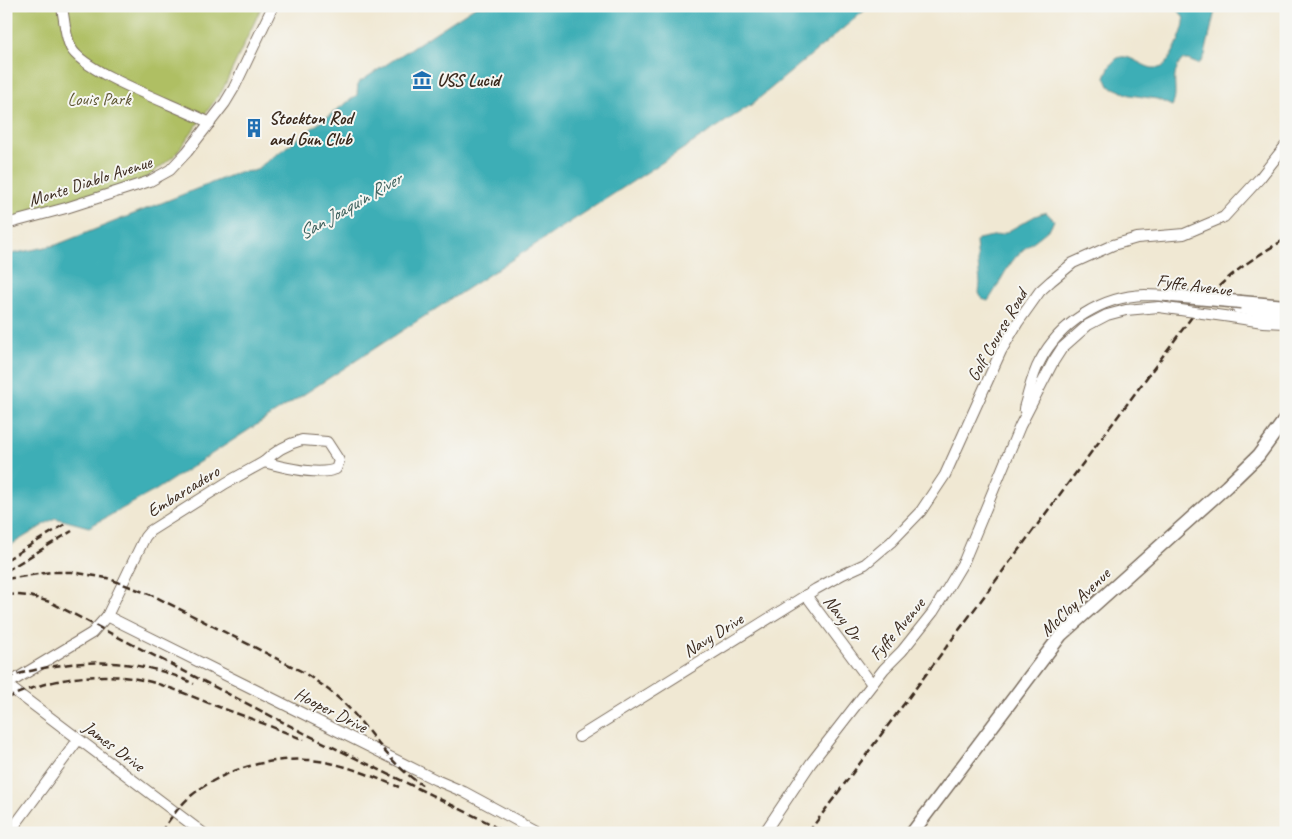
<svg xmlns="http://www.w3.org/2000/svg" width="1292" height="839" font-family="Caveat,sans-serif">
	<rect width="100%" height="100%" fill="#f6f6f2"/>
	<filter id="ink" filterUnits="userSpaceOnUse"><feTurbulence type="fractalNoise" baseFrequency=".02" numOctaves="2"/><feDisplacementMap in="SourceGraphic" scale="10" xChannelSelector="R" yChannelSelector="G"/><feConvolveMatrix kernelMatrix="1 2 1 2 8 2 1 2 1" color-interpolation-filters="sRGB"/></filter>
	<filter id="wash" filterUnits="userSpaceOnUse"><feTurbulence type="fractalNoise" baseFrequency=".0096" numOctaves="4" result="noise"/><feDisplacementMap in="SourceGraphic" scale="20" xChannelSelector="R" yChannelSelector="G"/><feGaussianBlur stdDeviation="1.12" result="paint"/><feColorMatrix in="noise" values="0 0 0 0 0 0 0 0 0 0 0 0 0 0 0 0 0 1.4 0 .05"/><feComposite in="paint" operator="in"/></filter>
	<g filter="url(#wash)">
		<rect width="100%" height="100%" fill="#f0e8d3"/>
		<polygon fill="#afbf63" stroke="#757440" points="6,6 262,6 222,91 175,155 138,185 6,224"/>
		<g fill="#3daeb6" stroke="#3c6c6a">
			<polygon points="476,6 870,6 751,105 156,490 89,527 55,518 6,548 6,255 56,245 239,172 254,171 357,95 358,83"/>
			<path d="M1175,6H1216L1205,55L1202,61L1198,64L1188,60H1182C1168,77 1180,91 1172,106L1157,99L1130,95L1109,86L1105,77C1121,33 1141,76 1162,67C1170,63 1186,27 1184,19C1182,14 1178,10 1175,6Z"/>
			<path d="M1046,212L1054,220L1051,227C1040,238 1025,246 1015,258C1004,271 998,287 988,301L982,299L979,293L980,283L976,242L978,239L1003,234L1035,216Z"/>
		</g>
	</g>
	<g filter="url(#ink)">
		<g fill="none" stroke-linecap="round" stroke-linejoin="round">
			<g stroke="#7a6c5d" stroke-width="12">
				<g id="minor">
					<path d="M62,6C64,19 65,36 71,48C85,74 181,107 210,123"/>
					<polyline points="6,224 66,208 150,181 170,170 187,152 225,103 234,88 273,6"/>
					<polyline points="1237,308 1286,317"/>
					<polyline points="1231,317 1263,322 1286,323"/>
					<path d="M1024,408C1029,392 1032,375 1040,361C1060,323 1102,296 1145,295C1154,295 1163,296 1172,296"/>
					<path d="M302,440L327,442L338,459L339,461L336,469C318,476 282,467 264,462C275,451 287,444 302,440Z"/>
					<polyline points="806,595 872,684"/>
					<polyline points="107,616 436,780 464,792 540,833"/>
					<polyline points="6,685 92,633 107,616 145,537 150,531 226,483 264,462"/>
					<polyline points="7,685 203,833"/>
					<polyline points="579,737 816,589 843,574 865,564 891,542 921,511 945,475 1001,351 1018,322 1040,291 1051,281 1073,263 1113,245 1137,238 1184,234 1224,217 1260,178 1286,145"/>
					<polyline points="9,833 78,740"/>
					<polyline points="764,833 811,763 884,669 902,651 933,612 946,591 964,561 1020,426 1053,362 1062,348 1088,325 1107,315 1126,310 1159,307"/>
				</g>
			</g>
			<g stroke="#7a6c5d" stroke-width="15">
				<g id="tertiary">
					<polyline points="1241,302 1286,306"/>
					<polyline points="912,833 1061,635 1227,486 1258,456 1286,418"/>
				</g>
			</g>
			<use href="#minor" stroke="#fff" stroke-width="10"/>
			<use href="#tertiary" stroke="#fff" stroke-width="12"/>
			<g stroke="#3b2a1e" stroke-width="2.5" stroke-dasharray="8 4" stroke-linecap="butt">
				<polyline points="6,560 67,523"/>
				<polyline points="6,571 72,531"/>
				<path d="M6,579L51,572H72L107,578L154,596L301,671C320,683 340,697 355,715C376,740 394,767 422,785"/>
				<polyline points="6,594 29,596 50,602 304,733 487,822 504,833"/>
				<path d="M6,678C66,658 136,655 194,684"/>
				<path d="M6,699C48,678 101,670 147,681C172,687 195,698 219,707C247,717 276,728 304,740"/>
				<path d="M160,833C170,819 179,806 192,795C229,765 284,753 330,763C354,768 376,778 399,787"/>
				<path d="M808,833L1200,306C1224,278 1253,257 1286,239"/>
			</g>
			<g stroke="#7a6c5d" stroke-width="12" stroke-linecap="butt">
				<polyline id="minor-bridge" points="1159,307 1231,317"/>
			</g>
			<g stroke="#7a6c5d" stroke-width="15" stroke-linecap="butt">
				<polyline id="tertiary-bridge" points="1172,296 1241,302"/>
			</g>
			<use href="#minor-bridge" stroke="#fff" stroke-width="10"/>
			<use href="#tertiary-bridge" stroke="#fff" stroke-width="12"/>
		</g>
	</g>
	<defs>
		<g id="museum-bare" transform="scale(1.5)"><path d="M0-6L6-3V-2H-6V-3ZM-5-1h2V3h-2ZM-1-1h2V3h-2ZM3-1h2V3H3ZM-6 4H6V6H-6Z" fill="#1f6fb2" stroke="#f6f6f2" stroke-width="2.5" paint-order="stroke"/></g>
		<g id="building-bare" transform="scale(1.5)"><path d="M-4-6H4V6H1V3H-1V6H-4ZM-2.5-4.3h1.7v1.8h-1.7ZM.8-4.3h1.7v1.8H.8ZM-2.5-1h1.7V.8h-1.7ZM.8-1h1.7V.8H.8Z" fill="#1f6fb2" stroke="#f6f6f2" stroke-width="2.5" paint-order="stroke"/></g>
	</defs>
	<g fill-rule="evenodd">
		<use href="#museum-bare" x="422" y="80"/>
		<use href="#building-bare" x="254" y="128"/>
	</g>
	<g text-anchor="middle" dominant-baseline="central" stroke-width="4" stroke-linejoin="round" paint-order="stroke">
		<g font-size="18" font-weight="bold" fill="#3b2a1e" stroke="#f6f6f2" text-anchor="start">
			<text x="437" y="80">USS Lucid</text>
			<text x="269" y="118">Stockton Rod<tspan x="269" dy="21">and Gun Club</tspan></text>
		</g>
		<g font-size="18" fill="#5e5733" stroke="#f6f6f2">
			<text x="99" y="99">Louis Park</text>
		</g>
		<g font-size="18" fill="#3b2a1e" stroke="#f6f6f2">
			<text transform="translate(90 181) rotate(-18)">Monte Diablo Avenue</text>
			<text transform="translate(1194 285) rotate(8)">Fyffe Avenue</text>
			<text transform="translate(997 335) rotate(-60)">Golf Course Road</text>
			<text transform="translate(183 491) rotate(-32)">Embarcadero</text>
			<text transform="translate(1075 602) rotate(-44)">McCloy Avenue</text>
			<text transform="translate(843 618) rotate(53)">Navy Dr</text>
			<text transform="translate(897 629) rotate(-50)">Fyffe Avenue</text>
			<text transform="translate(713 635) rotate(-32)">Navy Drive</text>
			<text transform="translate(331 710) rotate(27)">Hooper Drive</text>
			<text transform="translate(114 746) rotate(37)">James Drive</text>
		</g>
		<g font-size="19" font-style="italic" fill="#3c5f5b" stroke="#f6f6f2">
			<text transform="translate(350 206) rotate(-30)">San Joaquin River</text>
		</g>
	</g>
	<rect width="1292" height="839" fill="none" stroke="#f6f6f2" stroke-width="25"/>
</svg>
